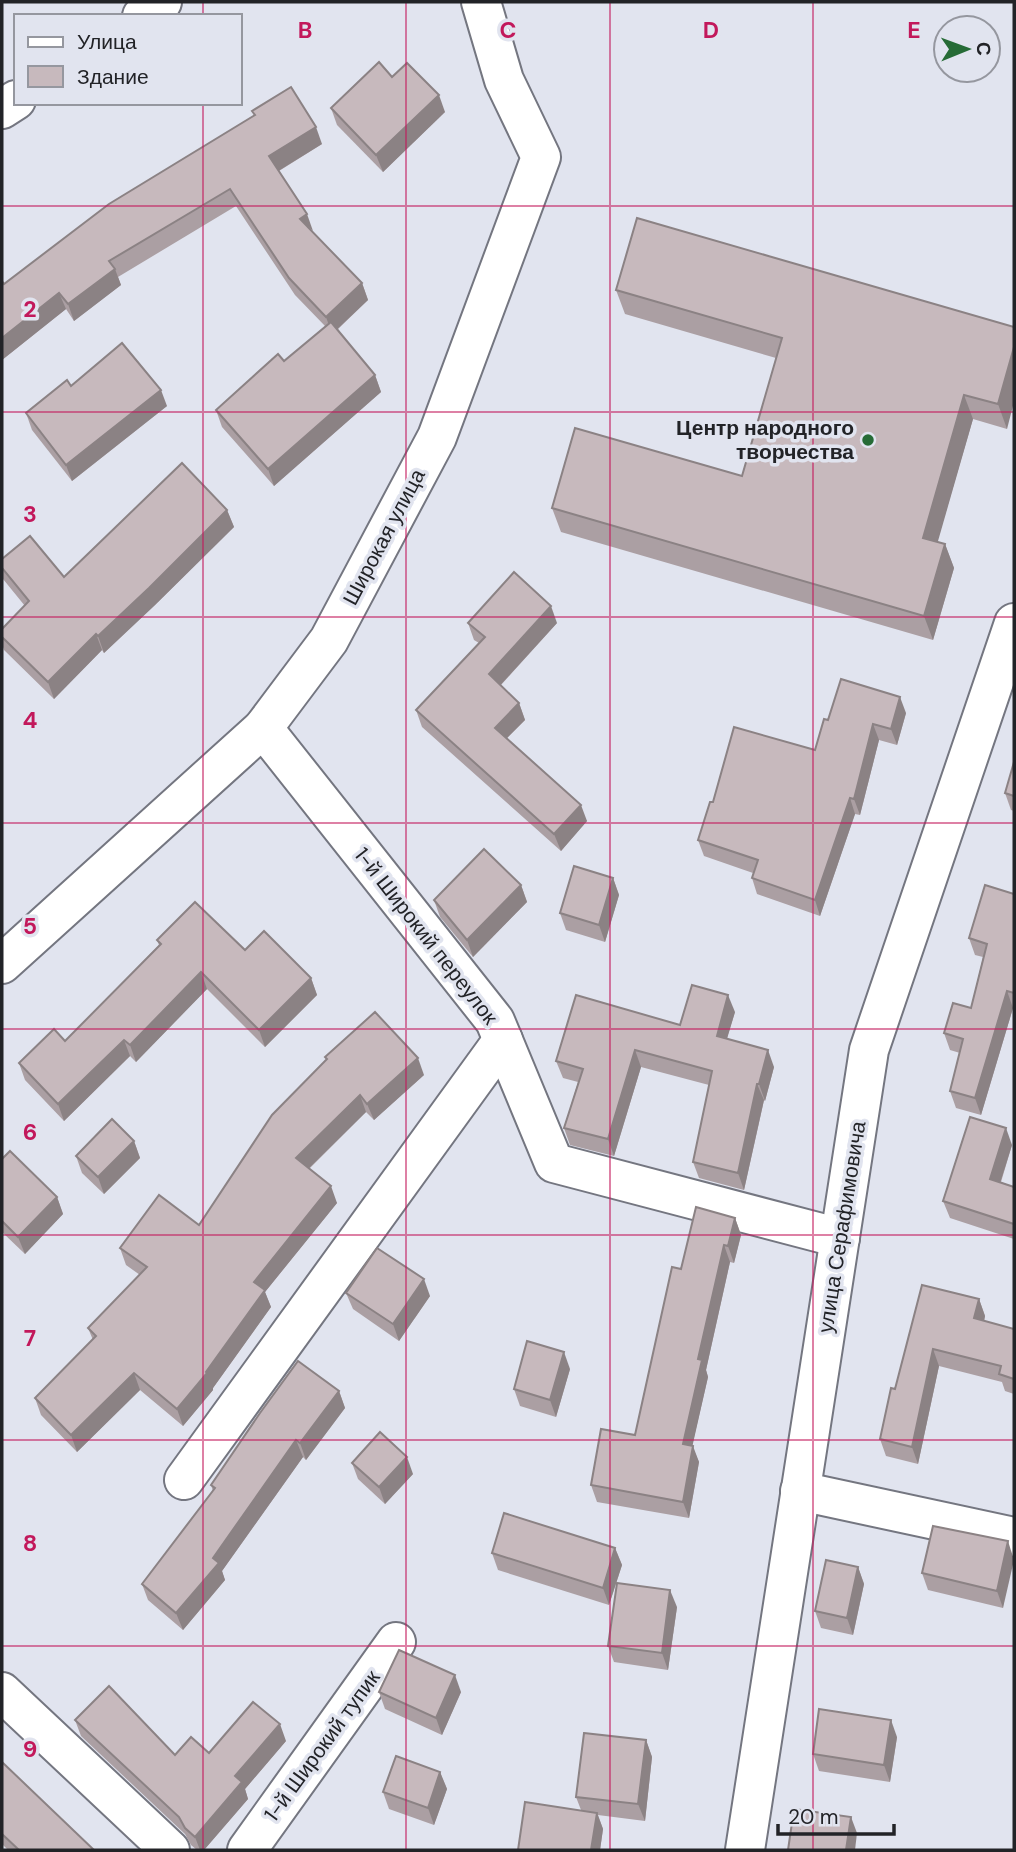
<svg xmlns="http://www.w3.org/2000/svg" width="1016" height="1852" font-family="'DM Sans',sans-serif">
	<rect width="100%" height="100%" fill="#e1e4ef"/>
	<g fill="none" stroke-linecap="round" stroke-linejoin="round">
		<g stroke="#747680" stroke-width="42">
			<g id="minor">
				<polyline points="263,728 495,1021 554,1163 840,1238"/>
				<polyline points="2,964 263,728 329,640 437,437 541,157 504,80 481,2"/>
				<polyline points="184,1480 503,1040"/>
				<polyline points="800,1491 1014,1537"/>
				<polyline points="2,1692 170,1850"/>
				<polyline points="247,1850 396,1642"/>
				<polyline points="745,1850 869,1050 1014,623"/>
			</g>
		</g>
		<g stroke="#747680" stroke-width="42">
			<g id="major">
				<polyline points="142,16 162,2"/>
				<polyline points="2,109 16,100"/>
			</g>
		</g>
		<use href="#minor" stroke="#fff" stroke-width="38"/>
		<use href="#major" stroke="#fff" stroke-width="38"/>
	</g>
	<g fill="#ab9fa3">
		<polygon points="392,77 445,112 383,172 337,125 331,108"/>
		<polygon points="252,111 322,144 279,171 312,231 362,283 368,300 337,330 375,375 381,392 274,486 222,427 216,410 284,361 326,327 295,295 236,206 118,277 121,285 74,321 66,309 2,360 2,281 4,284 254,116"/>
		<polygon points="616,290 1014,327 1007,429 973,419 937,542 945,544 954,568 933,640 561,532 552,508 742,476 776,358 625,314"/>
		<polygon points="71,386 167,406 72,481 32,430 26,413"/>
		<polygon points="227,510 234,527 155,605 104,653 102,650 54,699 4,650 2,644 2,629 25,606 3,579 2,575 2,559 64,577"/>
		<polygon points="468,623 557,623 501,685 519,703 525,720 507,738 587,821 561,851 422,727 416,710 479,643 474,640"/>
		<polygon points="906,713 897,745 879,740 860,815 855,814 820,916 757,894 752,878 753,873 704,856 698,840 713,802 815,750 828,720"/>
		<polygon points="1014,762 1014,811 1011,810 1005,793"/>
		<polygon points="613,878 619,895 605,942 566,930 560,913"/>
		<polygon points="521,885 527,902 473,957 440,917 434,900"/>
		<polygon points="1014,894 1014,1009 1013,1008 981,1115 956,1108 950,1091 960,1053 950,1050 944,1033 971,1008 983,957 975,955 969,938"/>
		<polygon points="157,940 245,950 311,978 317,995 265,1047 207,989 136,1062 130,1056 64,1121 25,1080 19,1063 65,1041 159,945"/>
		<polygon points="735,1012 727,1038 774,1067 765,1101 764,1100 744,1190 699,1178 693,1162 709,1085 641,1067 614,1156 570,1145 564,1128 578,1082 563,1078 556,1061 680,1025"/>
		<polygon points="325,1057 424,1075 374,1120 366,1112 309,1169 337,1203 265,1292 271,1307 213,1388 213,1390 183,1426 140,1390 77,1452 41,1415 35,1398 93,1340 88,1328 140,1275 126,1265 120,1248 199,1225 326,1059"/>
		<polygon points="134,1141 140,1158 104,1194 82,1173 76,1156"/>
		<polygon points="1012,1145 1001,1182 1014,1187 1014,1239 950,1218 943,1201"/>
		<polygon points="2,1159 57,1197 63,1214 25,1254 2,1232"/>
		<polygon points="735,1218 741,1235 734,1263 730,1262 706,1370 708,1377 692,1446 699,1462 689,1518 597,1502 591,1485 635,1435 681,1269"/>
		<polygon points="346,1293 430,1296 399,1341 353,1309"/>
		<polygon points="979,1299 985,1316 984,1321 1014,1329 1014,1394 1005,1391 1002,1382 939,1366 918,1464 886,1456 880,1439 895,1389"/>
		<polygon points="570,1369 556,1417 520,1406 514,1389"/>
		<polygon points="339,1391 345,1408 306,1460 303,1457 222,1571 225,1580 183,1630 148,1600 142,1584 213,1491 211,1485"/>
		<polygon points="352,1463 413,1474 385,1504 358,1479"/>
		<polygon points="1008,1541 1003,1608 928,1590 922,1573"/>
		<polygon points="615,1548 622,1565 609,1605 498,1570 492,1553"/>
		<polygon points="858,1567 864,1584 853,1635 821,1628 815,1611"/>
		<polygon points="677,1607 668,1670 614,1662 608,1646"/>
		<polygon points="379,1692 461,1692 442,1735 385,1709"/>
		<polygon points="75,1720 175,1755 209,1753 286,1741 245,1789 248,1799 204,1850 197,1850 191,1845 185,1834 81,1736"/>
		<polygon points="897,1737 890,1782 819,1771 813,1754"/>
		<polygon points="646,1740 652,1757 645,1821 598,1815 603,1829 600,1850 518,1850 581,1810 576,1797"/>
		<polygon points="2,1762 94,1850 8,1850 2,1844"/>
		<polygon points="440,1772 447,1789 434,1825 389,1809 383,1792"/>
	</g>
	<g fill="#8b8284">
		<polygon points="439,95 445,112 383,172 376,155"/>
		<polygon points="316,127 322,144 275,173 269,156"/>
		<polygon points="307,214 313,231 300,219"/>
		<polygon points="115,269 121,285 74,321 68,304"/>
		<polygon points="362,283 368,300 332,334 326,317"/>
		<polygon points="59,293 66,309 2,360 2,338"/>
		<polygon points="1014,347 1014,402 1007,429 998,404"/>
		<polygon points="375,375 381,392 274,486 268,469"/>
		<polygon points="161,390 167,406 72,481 66,465"/>
		<polygon points="964,395 973,419 932,562 923,538"/>
		<polygon points="227,510 234,527 155,605 104,653 98,636"/>
		<polygon points="945,544 954,568 933,640 924,616"/>
		<polygon points="551,606 557,623 495,691 489,674"/>
		<polygon points="96,634 102,650 54,699 48,682"/>
		<polygon points="900,697 906,713 897,745 891,729"/>
		<polygon points="519,703 525,720 501,744 495,728"/>
		<polygon points="873,724 879,740 860,815 854,799"/>
		<polygon points="850,798 855,814 820,916 815,900"/>
		<polygon points="581,805 587,821 561,851 554,834"/>
		<polygon points="613,878 619,895 605,942 599,925"/>
		<polygon points="521,885 527,902 473,957 467,940"/>
		<polygon points="201,972 207,989 136,1062 130,1045"/>
		<polygon points="311,978 317,995 265,1047 259,1030"/>
		<polygon points="1007,991 1013,1008 981,1115 975,1098"/>
		<polygon points="728,995 735,1012 723,1052 717,1036"/>
		<polygon points="124,1040 130,1056 64,1121 58,1104"/>
		<polygon points="635,1050 641,1067 614,1156 608,1139"/>
		<polygon points="768,1050 774,1067 765,1101 759,1084"/>
		<polygon points="418,1058 424,1075 374,1120 367,1104"/>
		<polygon points="757,1084 764,1100 744,1190 738,1173"/>
		<polygon points="360,1095 366,1112 302,1175 296,1158"/>
		<polygon points="1006,1128 1012,1145 996,1196 990,1179"/>
		<polygon points="134,1141 140,1158 104,1194 98,1177"/>
		<polygon points="331,1186 337,1203 265,1292 271,1307 213,1388 213,1390 183,1426 177,1409 206,1372 254,1282"/>
		<polygon points="57,1197 63,1214 25,1254 18,1237"/>
		<polygon points="735,1218 741,1235 734,1263 728,1246"/>
		<polygon points="724,1245 730,1262 706,1370 708,1377 689,1461 683,1444 698,1359"/>
		<polygon points="424,1279 430,1296 399,1341 393,1324"/>
		<polygon points="979,1299 985,1316 981,1335 974,1318"/>
		<polygon points="933,1349 939,1366 918,1464 912,1447"/>
		<polygon points="564,1352 570,1369 556,1417 550,1400"/>
		<polygon points="134,1373 140,1390 77,1452 71,1435"/>
		<polygon points="339,1391 345,1408 306,1460 300,1443"/>
		<polygon points="296,1440 303,1457 222,1571 225,1580 183,1630 176,1613 213,1558"/>
		<polygon points="693,1446 699,1462 689,1518 683,1502"/>
		<polygon points="407,1457 413,1474 385,1504 379,1487"/>
		<polygon points="1008,1541 1014,1560 1003,1608 997,1591"/>
		<polygon points="615,1548 622,1565 609,1605 603,1588"/>
		<polygon points="858,1567 864,1584 853,1635 847,1618"/>
		<polygon points="670,1590 677,1607 668,1670 662,1653"/>
		<polygon points="455,1675 461,1692 442,1735 436,1718"/>
		<polygon points="891,1720 897,1737 890,1782 884,1765"/>
		<polygon points="280,1724 286,1741 245,1789 248,1799 204,1850 200,1850 195,1837 235,1776"/>
		<polygon points="646,1740 652,1757 645,1821 638,1804"/>
		<polygon points="440,1772 447,1789 434,1825 428,1808"/>
		<polygon points="597,1813 603,1829 600,1850 591,1850"/>
		<polygon points="851,1817 857,1833 855,1850 846,1850"/>
	</g>
	<g fill="#c7b9bd" stroke="#8b8284" stroke-width="2">
		<polygon points="379,62 392,77 407,63 439,95 376,155 331,108"/>
		<polygon points="291,87 316,127 269,156 307,214 300,219 362,283 326,317 289,278 230,189 109,261 115,269 68,304 59,293 2,338 2,281 4,284 109,204 255,115 252,111"/>
		<polygon points="637,218 1014,327 1014,347 998,404 964,395 923,538 945,544 924,616 552,508 575,428 742,476 782,338 616,290"/>
		<polygon points="331,322 375,375 268,469 216,410 278,354 284,361"/>
		<polygon points="122,343 161,390 66,465 26,413 67,380 71,386"/>
		<polygon points="182,463 227,510 149,588 98,636 96,634 48,682 2,637 2,629 29,601 2,568 2,559 30,536 64,577"/>
		<polygon points="514,572 551,606 489,674 519,703 495,728 581,805 554,834 416,710 485,637 468,623"/>
		<polygon points="841,679 900,697 891,729 873,724 854,799 850,798 815,900 752,878 758,860 698,840 710,802 713,802 734,727 815,750 824,719 828,720"/>
		<polygon points="1014,762 1014,796 1005,793"/>
		<polygon points="484,849 521,885 467,940 434,900"/>
		<polygon points="574,866 613,878 599,925 560,913"/>
		<polygon points="985,885 1014,894 1014,993 1007,991 975,1098 950,1091 963,1039 944,1033 953,1003 971,1008 987,944 969,938"/>
		<polygon points="195,902 245,950 264,931 311,978 259,1030 201,972 130,1045 124,1040 58,1104 19,1063 54,1029 65,1041 161,944 157,940"/>
		<polygon points="692,985 728,995 717,1036 768,1050 759,1084 757,1084 738,1173 693,1162 712,1071 635,1050 608,1139 564,1128 583,1069 556,1061 576,995 680,1025"/>
		<polygon points="375,1012 418,1058 367,1104 360,1095 296,1158 331,1186 254,1282 265,1290 206,1372 207,1373 177,1409 134,1373 71,1435 35,1398 96,1336 88,1328 147,1267 120,1248 159,1195 199,1225 272,1115 327,1059 325,1057"/>
		<polygon points="970,1117 1006,1128 990,1179 1014,1187 1014,1224 943,1201"/>
		<polygon points="112,1119 134,1141 98,1177 76,1156"/>
		<polygon points="10,1151 57,1197 18,1237 2,1221 2,1159"/>
		<polygon points="696,1207 735,1218 728,1246 724,1245 698,1359 702,1360 683,1444 693,1446 683,1502 591,1485 601,1429 635,1435 672,1267 681,1269"/>
		<polygon points="377,1248 424,1279 393,1324 346,1293"/>
		<polygon points="922,1285 979,1299 974,1318 1014,1329 1014,1379 999,1374 1001,1366 933,1349 912,1447 880,1439 891,1388 895,1389"/>
		<polygon points="527,1341 564,1352 550,1400 514,1389"/>
		<polygon points="298,1361 339,1391 300,1443 296,1440 213,1558 219,1563 176,1613 142,1584 215,1488 211,1485 260,1413"/>
		<polygon points="380,1432 407,1457 379,1487 352,1463"/>
		<polygon points="504,1513 615,1548 603,1588 492,1553"/>
		<polygon points="933,1526 1008,1541 997,1591 922,1573"/>
		<polygon points="826,1560 858,1567 847,1618 815,1611"/>
		<polygon points="617,1583 670,1590 662,1653 608,1646"/>
		<polygon points="399,1650 455,1675 436,1718 379,1692"/>
		<polygon points="109,1686 175,1755 191,1737 209,1753 253,1702 280,1724 235,1776 242,1782 195,1837 185,1828 179,1817 75,1720"/>
		<polygon points="819,1709 891,1720 884,1765 813,1754"/>
		<polygon points="584,1733 646,1740 638,1804 576,1797"/>
		<polygon points="396,1756 440,1772 428,1808 383,1792"/>
		<polygon points="2,1762 94,1850 19,1850 2,1834"/>
		<polygon points="525,1802 597,1813 591,1850 518,1850"/>
		<polygon points="794,1809 851,1817 846,1850 788,1850"/>
	</g>
	<path fill="none" stroke="#c2185b" stroke-width="2" stroke-opacity="0.55" d="M203,2V16M406,2V1850M610,2V1850M813,2V1850M203,103V1850M2,206H1014M2,412H1014M2,617H1014M2,823H1014M2,1029H1014M2,1235H1014M2,1440H1014M2,1646H1014"/>
	<circle fill="#266b36" stroke="#e1e4ef" stroke-width="2.5" cx="868" cy="440" r="7"/>
	<g text-anchor="middle" dominant-baseline="central" stroke-width="7" stroke-linejoin="round" paint-order="stroke">
		<g font-size="21" font-weight="bold" fill="#222327" stroke="#e1e4ef" text-anchor="end">
			<text x="854" y="428">Центр народного<tspan x="854" dy="24">творчества</tspan></text>
		</g>
		<g font-size="21" fill="#222327" stroke="#e1e4ef">
			<text transform="translate(384 537) rotate(-62)">Широкая улица</text>
			<text transform="translate(426 936) rotate(52)">1-й Широкий переулок</text>
			<text transform="translate(842 1227) rotate(-81)">улица Серафимовича</text>
			<text transform="translate(322 1746) rotate(-54)">1-й Широкий тупик</text>
		</g>
	</g>
	<g font-size="23" text-anchor="middle" font-weight="bold" fill="#c2185b" stroke="#e1e4ef" stroke-width="7" stroke-linejoin="round" paint-order="stroke">
		<text x="305" y="38">B</text>
		<text x="508" y="38">C</text>
		<text x="711" y="38">D</text>
		<text x="914" y="38">E</text>
		<text x="30" y="317">2</text>
		<text x="30" y="522">3</text>
		<text x="30" y="728">4</text>
		<text x="30" y="934">5</text>
		<text x="30" y="1140">6</text>
		<text x="30" y="1346">7</text>
		<text x="30" y="1551">8</text>
		<text x="30" y="1757">9</text>
	</g>
	<rect width="1016" height="1852" fill="none" stroke="#222327" stroke-width="7"/>
	<rect x="14" y="14" width="228" height="91" fill="#e1e4ef" stroke="#95979f" stroke-width="2"/>
	<rect x="28" y="37" width="35" height="10" fill="#ffffff" stroke="#95979f" stroke-width="2"/>
	<text x="77" y="49" font-size="21" fill="#222327">Улица</text>
	<rect x="28" y="66" width="35" height="21" fill="#c7b9bd" stroke="#95979f" stroke-width="2"/>
	<text x="77" y="84" font-size="21" fill="#222327">Здание</text>
	<g transform="translate(967 49) rotate(89)"><circle r="33" fill="#e1e4ef" stroke="#95979f" stroke-width="2"/>
	<path d="M0-5L12 26L0 18L-12 26Z" fill="#266b36"/>
	<text y="-10" font-size="19" font-weight="bold" text-anchor="middle" fill="#222327">С</text>
	</g>
	<path d="M778 1824v10h116v-10" fill="none" stroke="#222327" stroke-width="3.5"/>
	<text x="788" y="1824" font-size="21" fill="#222327" stroke="#e1e4ef" stroke-width="5" paint-order="stroke">20 m</text>
</svg>
